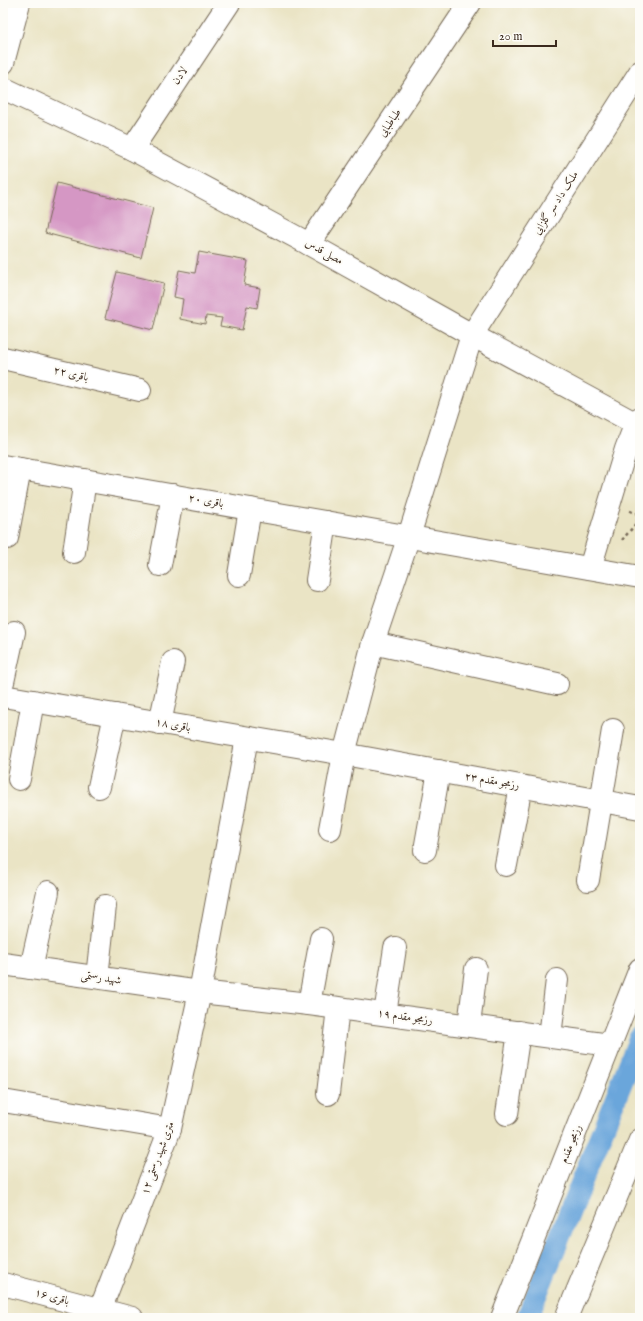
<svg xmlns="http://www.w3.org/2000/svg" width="643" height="1321" font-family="'IM FELL English',Amiri,serif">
	<rect width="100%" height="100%" fill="#fdfcf7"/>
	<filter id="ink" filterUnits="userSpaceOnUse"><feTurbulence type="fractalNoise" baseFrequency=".025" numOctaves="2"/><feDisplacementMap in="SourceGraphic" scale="8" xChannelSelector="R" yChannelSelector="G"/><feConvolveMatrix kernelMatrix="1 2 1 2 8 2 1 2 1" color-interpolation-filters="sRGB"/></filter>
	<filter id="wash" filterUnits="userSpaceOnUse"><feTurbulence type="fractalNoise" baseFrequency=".012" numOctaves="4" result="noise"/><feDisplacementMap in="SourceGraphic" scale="16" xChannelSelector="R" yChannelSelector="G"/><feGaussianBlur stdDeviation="0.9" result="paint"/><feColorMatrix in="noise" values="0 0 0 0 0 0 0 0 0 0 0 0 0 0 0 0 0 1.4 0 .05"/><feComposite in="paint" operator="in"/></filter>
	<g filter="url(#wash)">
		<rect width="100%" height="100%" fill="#eae4c5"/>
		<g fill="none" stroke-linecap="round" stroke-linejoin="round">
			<polyline stroke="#6aa6db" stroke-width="22" points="527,1318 640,1037"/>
		</g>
		<g id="blocks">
			<g fill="#d597c4">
				<polygon points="57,183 153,208 141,258 45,233"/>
				<polygon points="199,252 248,261 244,285 260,288 257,308 247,306 242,330 220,326 222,318 206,316 205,324 180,319 183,299 174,297 179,270 195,273"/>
				<polygon points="117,272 164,283 153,330 105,318"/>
			</g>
		</g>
	</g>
	<g filter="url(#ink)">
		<use href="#blocks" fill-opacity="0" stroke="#786b58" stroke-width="1"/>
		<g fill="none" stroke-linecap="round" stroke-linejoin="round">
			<g stroke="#786b58" stroke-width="24">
				<g id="minor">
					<polyline points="132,149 229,3"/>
					<polyline points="309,244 470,3"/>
					<polyline points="3,358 140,390"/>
					<polyline points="3,466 640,577"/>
					<polyline points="7,538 20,469"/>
					<polyline points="74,552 85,480"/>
					<polyline points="160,565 173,495"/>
					<polyline points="590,568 626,449 636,423 640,418"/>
					<polyline points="239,575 250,509"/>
					<polyline points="317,580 326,522"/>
					<polyline points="373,643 557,684"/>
					<polyline points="3,682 14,632"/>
					<polyline points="3,696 344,754 640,808"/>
					<polyline points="160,723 173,662"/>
					<polyline points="19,779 33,701"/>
					<polyline points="99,787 115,715"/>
					<polyline points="330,829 344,754 373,643 409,536 472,335 640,72"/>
					<polyline points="425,850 439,771"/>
					<polyline points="506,865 521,786"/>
					<polyline points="588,880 613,730"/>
					<polyline points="3,964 200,992 309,1004 610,1045"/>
					<polyline points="31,968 48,892"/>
					<polyline points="97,977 105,906"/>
					<polyline points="309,1004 321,939"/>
					<polyline points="385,1014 395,948"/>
					<polyline points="469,1025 476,969"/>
					<polyline points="550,1036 557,980"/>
					<polyline points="328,1094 338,1008"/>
					<polyline points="3,1101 170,1129"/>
					<polyline points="507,1114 519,1032"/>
					<polyline points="3,1284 132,1318"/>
					<polyline points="97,1318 170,1129 200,992 247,738"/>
					<polyline points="566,1318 640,1140"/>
				</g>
			</g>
			<g stroke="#786b58" stroke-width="24">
				<g id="tertiary">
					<polyline points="3,63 19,3"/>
					<polyline points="3,88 132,149 309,244 472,335 640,426"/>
					<polyline points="502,1318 640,969"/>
				</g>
			</g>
			<g stroke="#786b58" stroke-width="2.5" stroke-dasharray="3 3" stroke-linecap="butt">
				<polyline points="630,511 640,515"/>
				<polyline points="622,540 634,526 640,515"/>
			</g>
			<use href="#minor" stroke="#fff" stroke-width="22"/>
			<use href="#tertiary" stroke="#fff" stroke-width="22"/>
		</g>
	</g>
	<g text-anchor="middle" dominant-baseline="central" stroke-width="4" stroke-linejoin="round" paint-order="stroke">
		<g font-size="11" fill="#3b2a1e" stroke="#fdfcf7">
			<text transform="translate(180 76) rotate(-56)">لادن</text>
			<text transform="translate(390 123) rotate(-56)">طباطبایی</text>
			<text transform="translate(556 203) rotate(-57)">ملک داد سر گلزایی</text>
			<text transform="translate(324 252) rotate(29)">مصلی قدس</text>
			<text transform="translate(71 374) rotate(13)">باقری ۲۲</text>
			<text transform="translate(206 501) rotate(10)">باقری ۲۰</text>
			<text transform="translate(173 725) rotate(10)">باقری ۱۸</text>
			<text transform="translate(492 781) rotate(10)">رزمجو مقدم ۲۳</text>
			<text transform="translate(101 978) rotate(8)">شهید رستمی</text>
			<text transform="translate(405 1017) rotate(8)">رزمجو مقدم ۱۹</text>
			<text transform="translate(571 1144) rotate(-68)">رزمجو مقدم</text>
			<text transform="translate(158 1158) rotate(-70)">۱۲ متری شهید رستمی</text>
			<text transform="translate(52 1297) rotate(15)">باقری ۱۶</text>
		</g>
	</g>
	<rect width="643" height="1321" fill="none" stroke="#fdfcf7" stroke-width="16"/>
	<path d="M493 40v6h63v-6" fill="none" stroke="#3b2a1e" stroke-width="2"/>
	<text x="499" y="40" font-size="12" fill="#3b2a1e" stroke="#fdfcf7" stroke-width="3" paint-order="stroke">20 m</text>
</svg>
